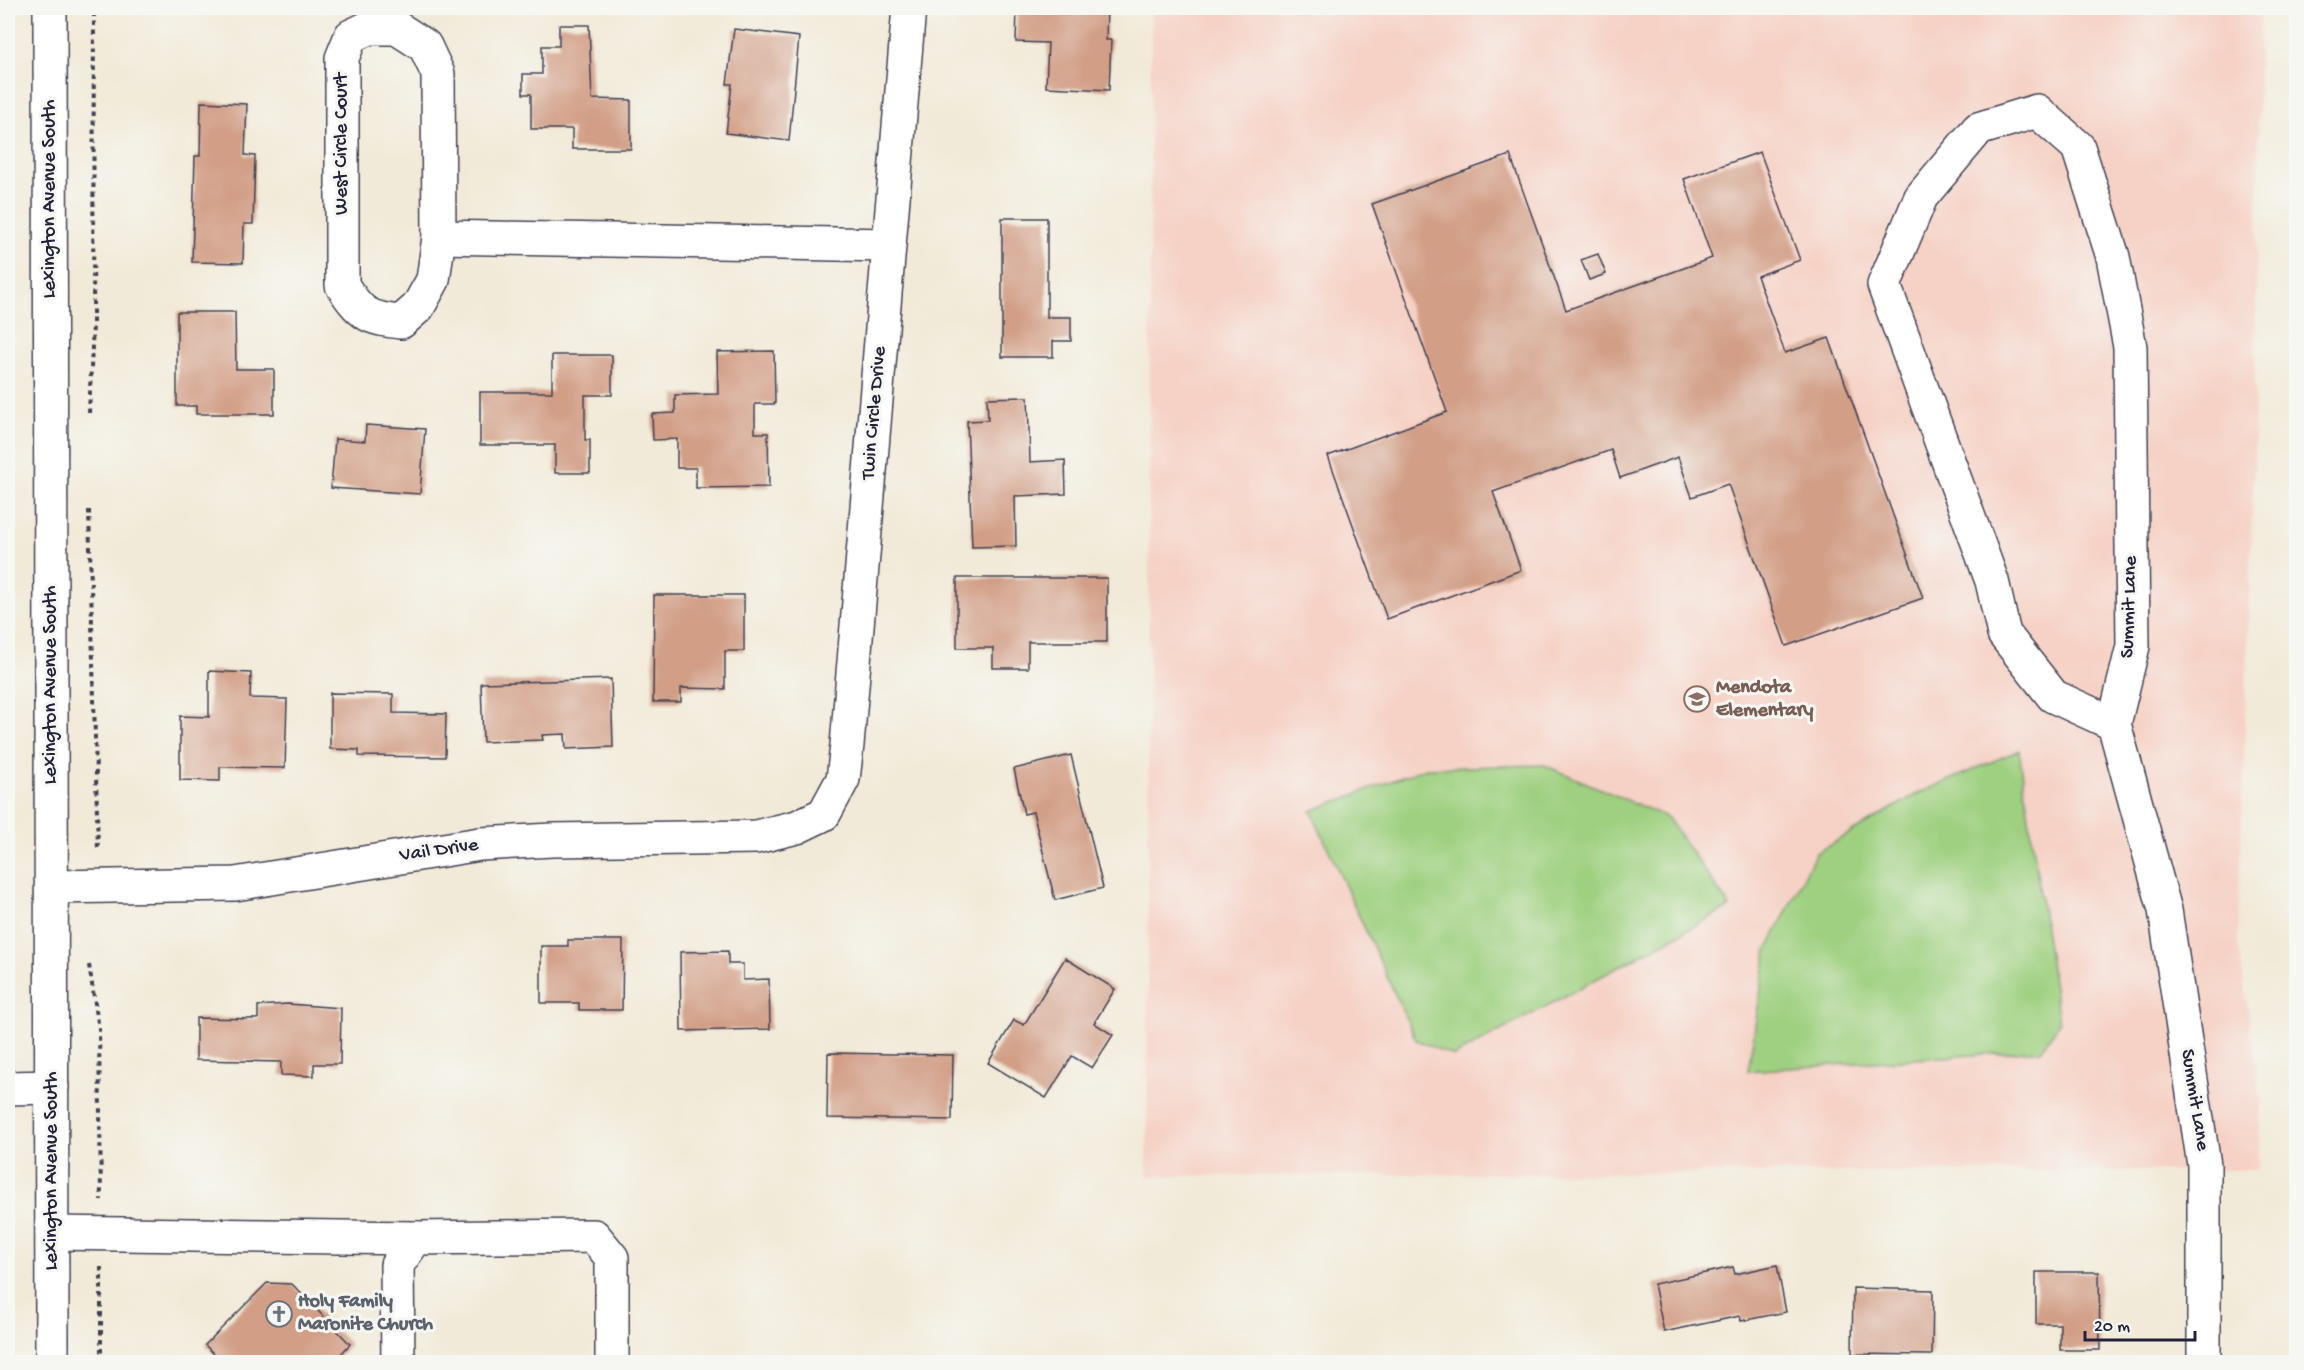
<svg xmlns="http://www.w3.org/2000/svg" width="2304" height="1370" font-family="'Gochi Hand',sans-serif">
	<rect width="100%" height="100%" fill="#f6f6f2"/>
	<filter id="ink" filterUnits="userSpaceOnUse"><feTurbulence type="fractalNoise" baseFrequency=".0167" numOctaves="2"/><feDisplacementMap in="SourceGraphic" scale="12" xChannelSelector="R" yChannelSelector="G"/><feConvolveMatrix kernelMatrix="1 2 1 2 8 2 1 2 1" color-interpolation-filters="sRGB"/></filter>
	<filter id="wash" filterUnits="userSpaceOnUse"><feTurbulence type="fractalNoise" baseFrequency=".008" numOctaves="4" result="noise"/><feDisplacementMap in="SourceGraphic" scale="24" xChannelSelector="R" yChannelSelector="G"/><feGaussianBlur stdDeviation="1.35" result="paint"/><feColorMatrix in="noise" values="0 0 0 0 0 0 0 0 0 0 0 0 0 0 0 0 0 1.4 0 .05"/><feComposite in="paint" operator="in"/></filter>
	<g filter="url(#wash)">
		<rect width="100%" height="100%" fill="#f2ead8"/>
		<polygon fill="#f6d1c5" points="1151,8 2260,8 2254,457 2238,942 2261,1101 2258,1170 1147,1176"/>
		<g fill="#9fd080" stroke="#60795e" stroke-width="1.5">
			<polygon points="2019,750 2059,1023 2041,1050 1748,1071 1767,950 1816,853 1917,794"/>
			<polygon points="1544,765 1667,817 1730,907 1454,1056 1416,1040 1311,811 1426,768"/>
		</g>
		<g id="blocks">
			<g fill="#d29e86">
				<polygon points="1017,8 1107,8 1106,40 1111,40 1109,90 1046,87 1048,43 1016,42"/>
				<polygon points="559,25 589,25 592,99 631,100 631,149 572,149 572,129 531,129 531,94 523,94 523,74 542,74 542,46 559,46"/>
				<polygon points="734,29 799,37 789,141 726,133 732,84 727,84"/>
				<polygon points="201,102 247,104 245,155 255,156 253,224 244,224 243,263 192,262 195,156 200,156"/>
				<polygon points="1760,152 1800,260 1757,276 1785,353 1829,338 1923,598 1786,646 1728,484 1692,497 1678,457 1620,478 1611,450 1493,492 1521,570 1387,619 1328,456 1447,412 1372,204 1510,155 1566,310 1712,258 1684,179"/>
				<polygon points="1002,218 1047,218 1047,317 1071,317 1071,341 1053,341 1053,357 1002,357"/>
				<polygon points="1598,254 1606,274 1589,280 1581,260"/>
				<polygon points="177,312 235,312 236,369 274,369 274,414 196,414 196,406 177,406"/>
				<polygon points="774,351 775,404 755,404 755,433 768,433 769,487 696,488 696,468 677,468 677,439 653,440 652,414 675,413 675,395 718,394 717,352"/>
				<polygon points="552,355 612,355 612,395 585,395 585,440 590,440 590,473 555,473 555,445 480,445 480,392 552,392"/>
				<polygon points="1028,397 1030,462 1065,460 1066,494 1015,496 1016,546 972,547 967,421 988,420 987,398"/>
				<polygon points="366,425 425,429 420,494 331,488 335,439 365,441"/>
				<polygon points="957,578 1107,578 1107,642 1028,642 1028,668 993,668 993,648 957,648"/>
				<polygon points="654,595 744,595 744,651 725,651 725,689 681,688 681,702 653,702"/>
				<polygon points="209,671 251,673 250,698 287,699 285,768 220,767 220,781 180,780 180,716 209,717"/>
				<polygon points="611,679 613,747 566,749 565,734 542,735 543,740 483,742 481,683"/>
				<polygon points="330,693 393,694 393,713 446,714 445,757 359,756 359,750 330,749"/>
				<polygon points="1071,755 1103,888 1055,900 1033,812 1024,814 1014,769"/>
				<polygon points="568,940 623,940 622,1010 579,1010 579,1003 541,1003 541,946 568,946"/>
				<polygon points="728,951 728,964 743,964 743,980 769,979 770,1029 681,1031 680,952"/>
				<polygon points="1065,958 1115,989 1094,1023 1113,1035 1092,1068 1072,1056 1046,1098 988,1063 1014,1020 1024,1025"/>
				<polygon points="288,1004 341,1008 340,1064 314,1064 314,1076 281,1075 281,1062 196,1060 196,1018 258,1019 258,1006"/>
				<polygon points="828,1053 953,1055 952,1120 827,1118"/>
				<polygon points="1777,1265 1786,1312 1741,1321 1740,1316 1664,1332 1654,1284 1733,1267 1735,1274"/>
				<polygon points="2036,1272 2099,1272 2100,1350 2060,1350 2060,1324 2036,1324"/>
				<polygon points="267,1283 292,1284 350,1344 334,1362 222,1362 205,1345"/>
				<polygon points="1853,1288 1933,1290 1932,1355 1852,1354"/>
			</g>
		</g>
	</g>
	<g filter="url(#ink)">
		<use href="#blocks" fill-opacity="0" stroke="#414053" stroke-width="1.5"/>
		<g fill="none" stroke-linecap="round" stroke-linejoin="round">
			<g stroke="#414053" stroke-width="36">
				<g id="minor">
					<polyline points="50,8 52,1362"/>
					<path d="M368,28H397L425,46L438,74L439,237L433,280L418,307L401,322C367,319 360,313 342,285V58L351,36Z"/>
					<polyline points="439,237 889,245"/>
					<polyline points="2114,724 2053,696 2004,634 1992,581 1884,285 1921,197 1978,129 2037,111 2078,147 2113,257 2130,347 2133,646 2114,724 2165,910 2204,1165 2204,1362"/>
					<polyline points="52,887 235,884 480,844 552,840 756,837 797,827 824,814 843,779 847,745 909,8"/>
					<polyline points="8,1088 52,1087"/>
					<polyline points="52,1233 416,1238"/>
					<polyline points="398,1362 397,1265 416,1238 594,1236 612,1258 612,1362"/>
				</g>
			</g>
			<g stroke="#414053" stroke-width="4" stroke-dasharray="4.5 4.5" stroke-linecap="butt">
				<polyline points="89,413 93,324 94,8"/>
				<polyline points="89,510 98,851"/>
				<polyline points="89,965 99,1029 101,1200"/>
				<polyline points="101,1267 101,1362"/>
			</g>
			<use href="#minor" stroke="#fff" stroke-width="33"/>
		</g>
	</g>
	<defs>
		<g id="school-ring" transform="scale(1.35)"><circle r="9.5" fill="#f6f6f2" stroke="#8d6e63" stroke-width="1.5"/><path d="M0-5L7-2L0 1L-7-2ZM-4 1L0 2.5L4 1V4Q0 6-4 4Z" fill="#8d6e63"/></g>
		<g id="church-ring" transform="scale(1.35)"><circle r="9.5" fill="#f6f6f2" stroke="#6b7280" stroke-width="1.5"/><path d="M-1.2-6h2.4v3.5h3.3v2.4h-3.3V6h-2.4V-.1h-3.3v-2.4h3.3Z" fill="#6b7280"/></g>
	</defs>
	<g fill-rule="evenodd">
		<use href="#school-ring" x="1697" y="699"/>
		<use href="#church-ring" x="279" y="1314"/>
	</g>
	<g text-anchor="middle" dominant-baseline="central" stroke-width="6" stroke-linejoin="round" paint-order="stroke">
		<g font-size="20" fill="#22223b" stroke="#f6f6f2">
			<text transform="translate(342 144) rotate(-90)">West Circle Court</text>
			<text transform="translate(50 199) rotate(-90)">Lexington Avenue South</text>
			<text transform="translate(875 413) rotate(-85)">Twin Circle Drive</text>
			<text transform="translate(2130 607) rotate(-88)">Summit Lane</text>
			<text transform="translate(51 685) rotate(-90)">Lexington Avenue South</text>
			<text transform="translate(439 851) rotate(-8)">Vail Drive</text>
			<text transform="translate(2194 1100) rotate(81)">Summit Lane</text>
			<text transform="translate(52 1171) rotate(-90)">Lexington Avenue South</text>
		</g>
		<g font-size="20" font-weight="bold" fill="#785e54" stroke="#f6f6f2" text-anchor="start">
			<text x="1716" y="688">Mendota<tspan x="1716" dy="23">Elementary</tspan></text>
		</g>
		<g font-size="20" font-weight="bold" fill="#5b616d" stroke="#f6f6f2" text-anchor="start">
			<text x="298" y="1302">Holy Family<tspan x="298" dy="23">Maronite Church</tspan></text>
		</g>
	</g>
	<rect width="2304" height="1370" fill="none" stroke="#f6f6f2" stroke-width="30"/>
	<path d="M2085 1331v9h110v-9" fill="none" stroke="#22223b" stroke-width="3"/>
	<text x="2094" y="1331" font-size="18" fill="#22223b" stroke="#f6f6f2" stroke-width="4.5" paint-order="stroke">20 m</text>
</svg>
